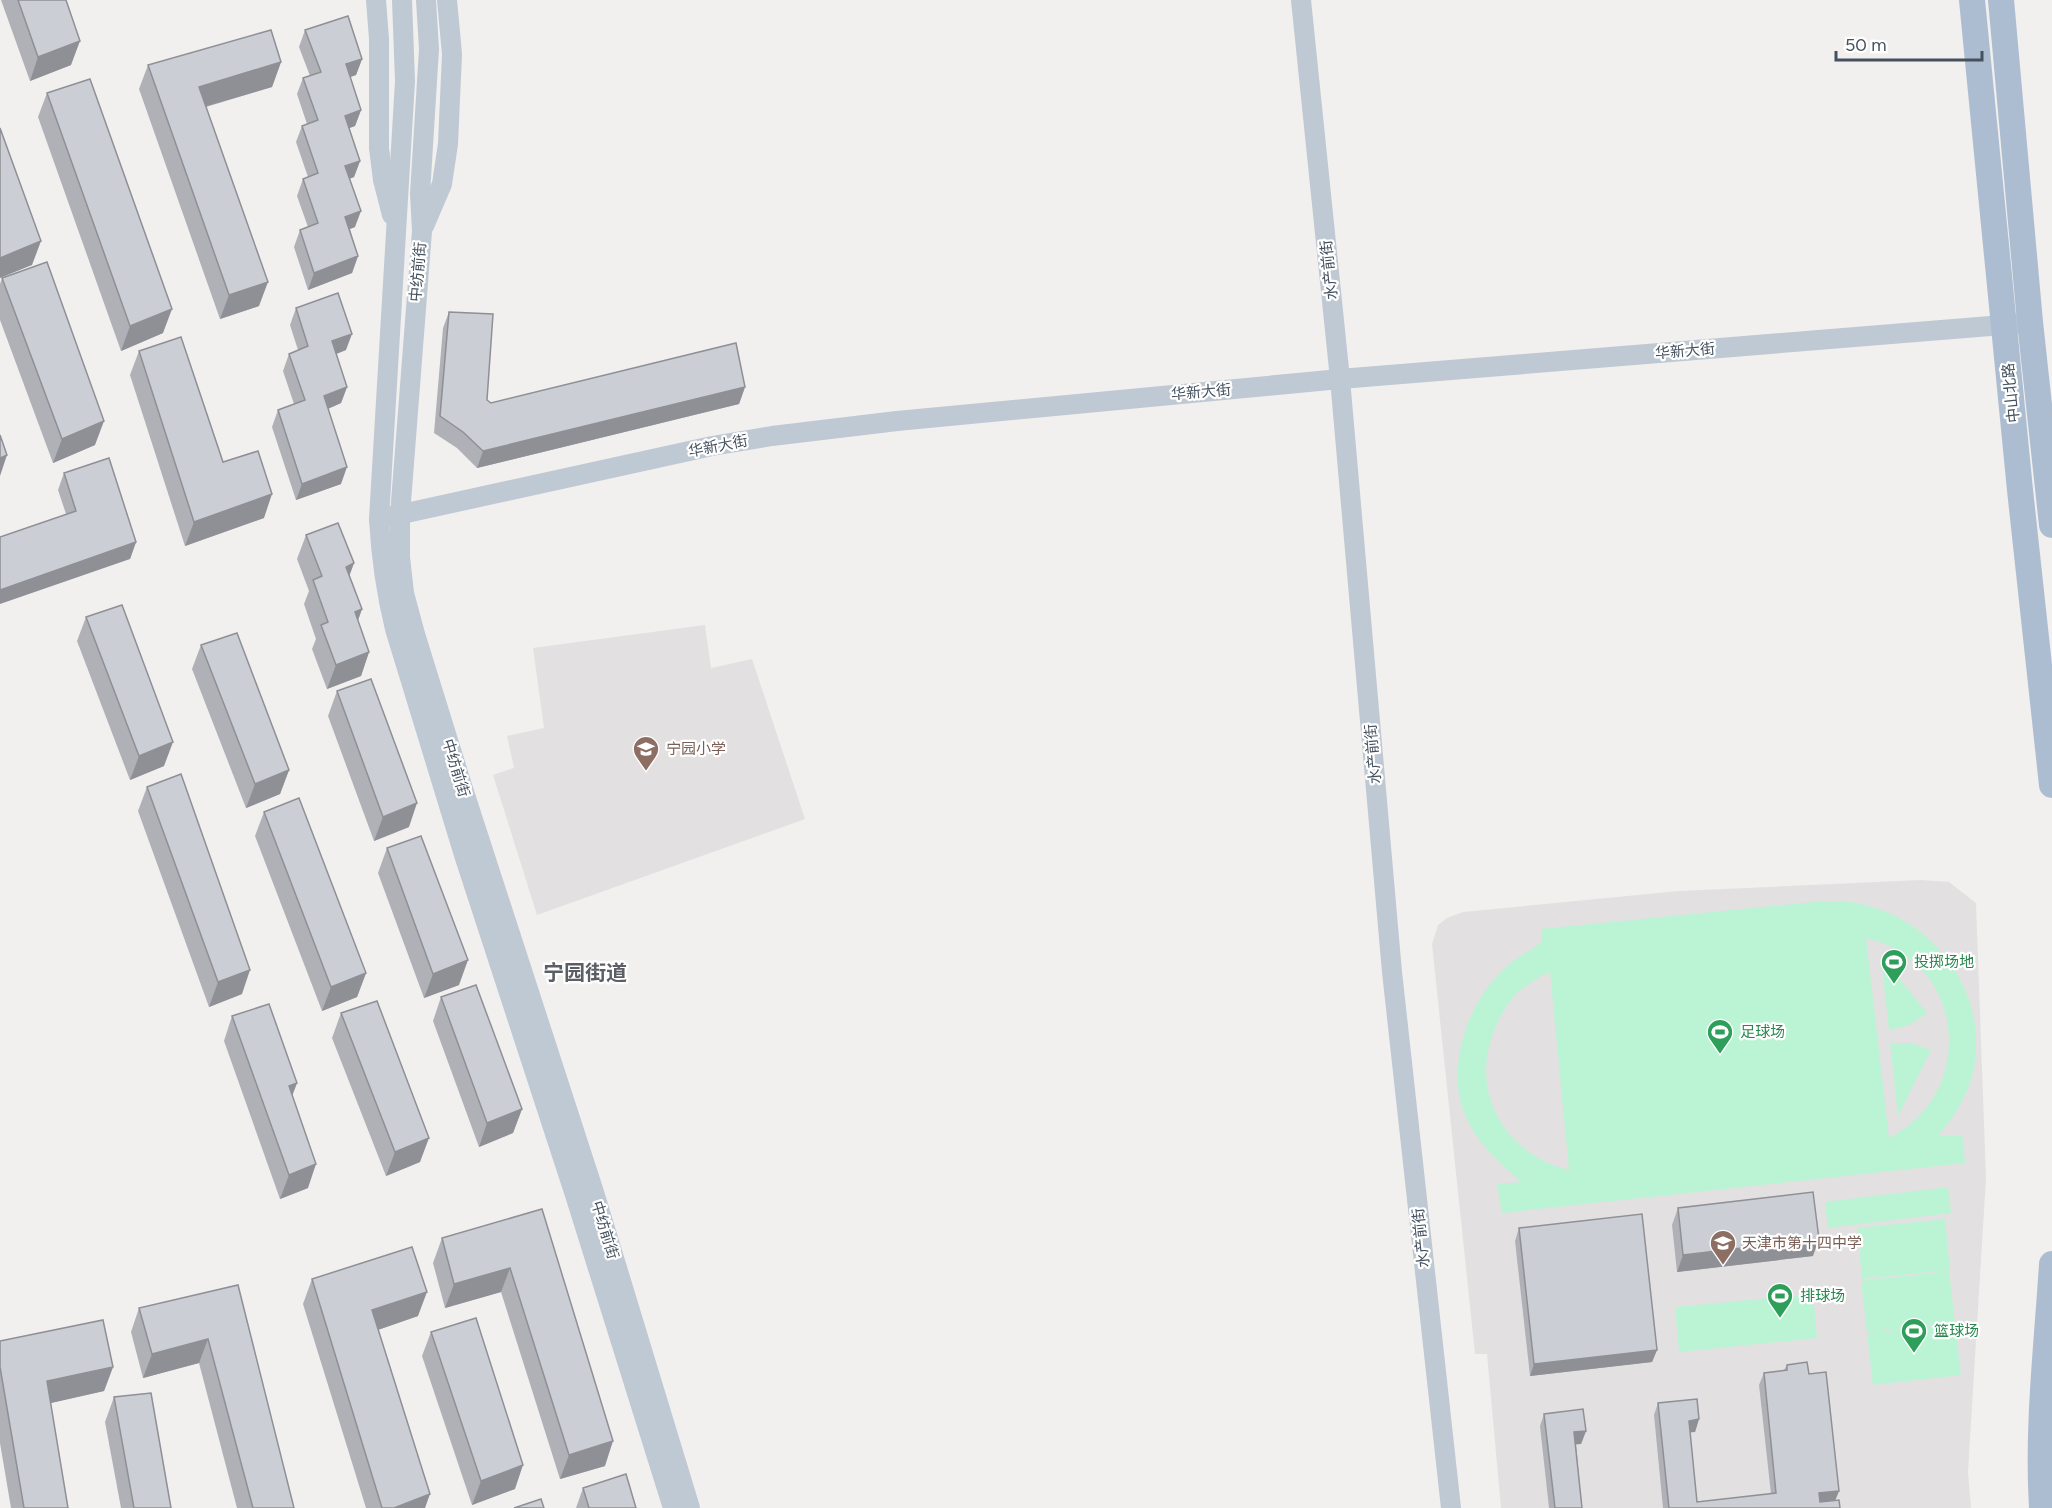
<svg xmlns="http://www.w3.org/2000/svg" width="2052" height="1508" font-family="Figtree,'Noto Sans SC',sans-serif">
	<rect width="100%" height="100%" fill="#f2efef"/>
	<g fill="#e3e0e1">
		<polygon points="705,625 711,668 752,659 805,819 537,915 493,775 514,768 507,736 544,728 533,648"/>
		<polygon points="1921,880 1949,882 1976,903 1986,1178 1968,1472 1971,1508 1501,1508 1487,1354 1475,1354 1432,944 1438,925 1447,918 1463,912 1679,891"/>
	</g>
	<g fill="#baf4d4" fill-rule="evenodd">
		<path d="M1824,901C1836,901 1849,901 1861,904C1937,920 1990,996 1973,1072C1968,1096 1953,1118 1938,1136L1962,1135L1965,1163L1502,1213L1497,1184L1522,1182C1496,1161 1470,1136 1461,1103C1449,1057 1470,1000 1505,968C1516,958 1530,951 1542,942L1541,929ZM1866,938C1966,960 1978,1093 1889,1138ZM1549,972H1550L1569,1170C1506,1155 1469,1093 1494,1031C1500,1016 1509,999 1522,989C1530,982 1540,977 1549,972Z"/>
		<polygon points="1881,956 1927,1013 1909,1025 1889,1030"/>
		<polygon points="1890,1043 1911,1043 1931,1050 1898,1116"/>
		<polygon points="1948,1187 1951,1213 1828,1228 1825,1202"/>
		<polygon points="1945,1219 1950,1270 1862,1279 1857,1228"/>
		<polygon points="1949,1271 1955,1323 1867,1332 1861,1281"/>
		<polygon points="1813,1294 1817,1338 1679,1352 1675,1307"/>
		<polygon points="1955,1324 1961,1375 1873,1385 1867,1333"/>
	</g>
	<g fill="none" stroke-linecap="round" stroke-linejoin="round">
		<g stroke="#bfc9d3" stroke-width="20">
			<polyline points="376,0 379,39 379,148 383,180 392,215"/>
			<path d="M402,0L405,81L379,519C381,557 386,592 395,629L465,858L575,1195L673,1508"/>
			<polyline points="426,0 429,49 420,194 422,231 400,515 400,557 404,593 415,634 464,792 593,1189 690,1508"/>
			<polyline points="1301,0 1340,379 1392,972 1451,1508"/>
			<polyline points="424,226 442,184 448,144 452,54 447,0"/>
			<polyline points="379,519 712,446 772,436 897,421 1340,379 2015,324"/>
		</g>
		<g stroke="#adbdd1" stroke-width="26">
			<polyline points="1972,0 2020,490 2052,785"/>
			<polyline points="2001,0 2030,322 2052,525"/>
			<path d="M2042,1508C2037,1426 2047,1345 2052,1264"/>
		</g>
	</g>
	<g fill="#afb1b7">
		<polygon points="1,0 66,0 71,65 30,81"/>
		<polygon points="305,30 362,59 356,75 350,77 361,110 355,126 349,128 360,161 354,177 349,179 355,227 350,229 358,256 352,273 308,290 294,247 300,230 308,227 297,196 303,179 308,177 296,142 302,126 307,124 297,94 303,78 310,76 299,47"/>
		<polygon points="281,62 272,87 206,107 259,306 220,319 139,89 148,65"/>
		<polygon points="47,93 163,333 121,351 38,117"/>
		<polygon points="2,278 95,445 53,463 0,320 0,284"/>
		<polygon points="296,308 346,350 336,354 347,387 341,403 328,409 341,484 296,500 272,427 278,410 294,404 283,371 289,354 298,350 290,325"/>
		<polygon points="449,312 487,400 491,403 745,387 739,404 477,468 457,448 434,433 443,328"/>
		<polygon points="139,351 223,462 264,518 185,546 130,375"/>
		<polygon points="64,473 136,542 130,559 66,514 58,490"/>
		<polygon points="306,535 354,563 349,575 362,609 358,620 369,652 361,676 327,689 312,649 316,639 304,604 309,591 297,559"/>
		<polygon points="86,617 164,766 130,780 77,641"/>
		<polygon points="201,645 289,770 280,794 246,808 192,669"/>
		<polygon points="337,691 409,827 374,841 328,716"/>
		<polygon points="147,787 242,994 209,1007 138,811"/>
		<polygon points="264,812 366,973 357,997 322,1011 255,836"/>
		<polygon points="387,848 459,985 424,998 378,873"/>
		<polygon points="441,997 522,1109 513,1133 479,1147 433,1021"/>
		<polygon points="341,1013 420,1162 386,1176 332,1038"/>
		<polygon points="232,1016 297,1083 292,1095 308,1188 280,1199 224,1041"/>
		<polygon points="1678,1208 1813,1256 1677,1272 1672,1225"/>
		<polygon points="542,1209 605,1466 560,1479 501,1292 445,1308 433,1263 442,1238"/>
		<polygon points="1519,1228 1657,1350 1652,1362 1530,1376 1515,1241"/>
		<polygon points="312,1279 418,1316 378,1330 425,1508 366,1508 303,1304"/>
		<polygon points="238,1285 294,1508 237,1508 199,1363 143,1378 131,1332 139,1308"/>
		<polygon points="431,1332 515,1489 472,1505 422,1356"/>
		<polygon points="0,1341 113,1367 104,1391 50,1403 68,1508 11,1508 0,1443"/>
		<polygon points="1787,1365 1809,1374 1839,1491 1835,1501 1840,1508 1663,1508 1654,1415 1658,1403 1699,1419 1695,1432 1690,1432 1697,1502 1771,1494 1759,1385 1764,1373 1784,1370"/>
		<polygon points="114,1397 171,1508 121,1508 105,1422"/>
		<polygon points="1544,1414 1586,1431 1581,1444 1576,1444 1582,1508 1549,1508 1540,1426"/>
		<polygon points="583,1488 636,1508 576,1508"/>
	</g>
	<g fill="#8e9095">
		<polygon points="80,41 71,65 30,81 38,57"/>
		<polygon points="362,59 356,75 339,81 346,64"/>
		<polygon points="281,62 272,87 190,111 199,87"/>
		<polygon points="361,110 355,126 339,132 345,116"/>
		<polygon points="360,161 354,177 339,183 345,166"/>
		<polygon points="361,211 355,227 339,233 345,217"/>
		<polygon points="41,241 32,265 0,278 0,258"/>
		<polygon points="358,256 352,273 308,290 314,273"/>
		<polygon points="268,282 259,306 220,319 229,295"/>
		<polygon points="172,309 163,333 121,351 130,326"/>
		<polygon points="352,334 346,350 326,358 332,341"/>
		<polygon points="347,387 341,403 318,413 324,396"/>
		<polygon points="745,387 739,404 477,468 483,451"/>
		<polygon points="104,421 95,445 53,463 62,439"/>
		<polygon points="7,455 0,476 0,458"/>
		<polygon points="347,467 341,484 296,500 302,484"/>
		<polygon points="272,494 264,518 185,546 194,522"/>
		<polygon points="136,542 130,559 0,604 0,590"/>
		<polygon points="354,563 345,588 346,567"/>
		<polygon points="362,609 353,634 355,612"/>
		<polygon points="369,652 361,676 327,689 336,665"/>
		<polygon points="173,742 164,766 130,780 139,756"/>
		<polygon points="289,770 280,794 246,808 255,784"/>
		<polygon points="417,803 409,827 374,841 383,817"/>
		<polygon points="468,960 459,985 424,998 433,974"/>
		<polygon points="250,970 242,994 209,1007 218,982"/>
		<polygon points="366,973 357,997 322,1011 331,987"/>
		<polygon points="297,1083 288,1107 289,1086"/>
		<polygon points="522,1109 513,1133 479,1147 487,1123"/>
		<polygon points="429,1138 420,1162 386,1176 395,1152"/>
		<polygon points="316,1164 308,1188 280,1199 289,1175"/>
		<polygon points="1819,1239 1813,1256 1677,1272 1683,1255"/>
		<polygon points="510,1268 501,1292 445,1308 454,1284"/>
		<polygon points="427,1292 418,1316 363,1335 372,1310"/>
		<polygon points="208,1339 199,1363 143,1378 152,1354"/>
		<polygon points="1657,1350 1652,1362 1530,1376 1534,1364"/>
		<polygon points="113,1367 104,1391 38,1406 47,1381"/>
		<polygon points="1699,1419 1695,1432 1684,1433 1689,1421"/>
		<polygon points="1586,1431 1581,1444 1570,1445 1574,1432"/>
		<polygon points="613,1441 605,1466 560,1479 569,1455"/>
		<polygon points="523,1465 515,1489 472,1505 481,1481"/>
		<polygon points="1839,1491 1834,1503 1815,1505 1819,1493"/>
		<polygon points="430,1494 425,1508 394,1508"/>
	</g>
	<g fill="#cbced5" stroke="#8e9095" stroke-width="1.5">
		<polygon points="18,0 66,0 80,41 38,57"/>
		<polygon points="348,16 362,59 346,64 361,110 345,116 360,161 345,166 361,211 345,217 358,256 314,273 300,230 318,223 303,179 318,173 302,126 318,120 303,78 321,72 305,30"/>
		<polygon points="271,30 281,62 199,87 268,282 229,295 148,65"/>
		<polygon points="90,79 172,309 130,326 47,93"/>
		<polygon points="0,128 41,241 0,258"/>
		<polygon points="47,262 104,421 62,439 2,278"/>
		<polygon points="338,293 352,334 332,341 347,387 324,396 347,467 302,484 278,410 305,400 289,354 308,346 296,308"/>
		<polygon points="449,312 493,314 487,400 491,403 736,343 745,387 483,451 463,432 440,416"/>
		<polygon points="181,337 223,462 258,451 272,494 194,522 139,351"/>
		<polygon points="0,435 7,455 0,458"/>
		<polygon points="109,458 136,542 0,590 0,537 76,511 64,473"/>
		<polygon points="338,523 354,563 346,567 362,609 355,612 369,652 336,665 321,625 328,622 313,580 322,576 306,535"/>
		<polygon points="122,605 173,742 139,756 86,617"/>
		<polygon points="237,633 289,770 255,784 201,645"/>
		<polygon points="371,679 417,803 383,817 337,691"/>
		<polygon points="181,774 250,970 218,982 147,787"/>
		<polygon points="299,798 366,973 331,987 264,812"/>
		<polygon points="421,836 468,960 433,974 387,848"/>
		<polygon points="476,985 522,1109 487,1123 441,997"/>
		<polygon points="377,1001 429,1138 395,1152 341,1013"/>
		<polygon points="269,1004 297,1083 289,1086 316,1164 289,1175 232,1016"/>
		<polygon points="1813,1192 1819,1239 1683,1255 1678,1208"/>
		<polygon points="542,1209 613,1441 569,1455 510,1268 454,1284 442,1238"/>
		<polygon points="1642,1214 1657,1350 1534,1364 1519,1228"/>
		<polygon points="412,1247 427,1292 372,1310 430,1494 394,1508 382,1508 312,1279"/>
		<polygon points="238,1285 294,1508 253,1508 208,1339 152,1354 139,1308"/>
		<polygon points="476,1318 523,1465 481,1481 431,1332"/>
		<polygon points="103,1320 113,1367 47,1381 68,1508 24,1508 0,1367 0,1341"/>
		<polygon points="1807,1362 1809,1374 1826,1372 1839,1491 1819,1493 1820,1502 1839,1500 1840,1508 1669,1508 1658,1403 1697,1399 1699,1419 1689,1421 1697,1502 1776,1493 1764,1373 1787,1370 1787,1365"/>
		<polygon points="151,1393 171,1508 134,1508 114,1397"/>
		<polygon points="1583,1409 1586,1431 1574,1432 1582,1508 1555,1508 1544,1414"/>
		<polygon points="626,1474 636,1508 589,1508 583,1488"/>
		<polygon points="541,1499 544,1508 514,1508"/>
	</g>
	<defs>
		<g id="school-pin" transform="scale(1.35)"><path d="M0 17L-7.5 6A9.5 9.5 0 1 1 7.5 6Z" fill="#8d6e63" stroke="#fff"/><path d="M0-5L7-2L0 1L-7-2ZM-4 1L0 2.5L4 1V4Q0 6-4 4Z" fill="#fff"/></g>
		<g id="stadium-pin" transform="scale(1.35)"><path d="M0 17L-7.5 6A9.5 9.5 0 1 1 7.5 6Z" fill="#2e9e5b" stroke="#fff"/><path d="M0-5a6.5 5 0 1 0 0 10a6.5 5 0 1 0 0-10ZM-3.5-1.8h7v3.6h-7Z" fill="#fff"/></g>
	</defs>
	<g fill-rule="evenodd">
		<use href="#school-pin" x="646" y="749"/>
		<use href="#stadium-pin" x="1894" y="962"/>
		<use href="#stadium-pin" x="1720" y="1032"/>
		<use href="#school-pin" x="1723" y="1243"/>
		<use href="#stadium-pin" x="1780" y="1296"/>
		<use href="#stadium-pin" x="1914" y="1331"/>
	</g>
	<g text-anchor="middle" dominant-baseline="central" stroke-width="4.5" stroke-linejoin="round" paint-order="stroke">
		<g font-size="15" fill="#45515f" stroke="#fff">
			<text transform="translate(1329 270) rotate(-96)">水产前街</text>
			<text transform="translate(418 272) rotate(-85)">中纺前街</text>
			<text transform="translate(1685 351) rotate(-5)">华新大街</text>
			<text transform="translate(1201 392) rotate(-5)">华新大街</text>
			<text transform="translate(2011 393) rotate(-96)">中山北路</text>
			<text transform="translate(718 446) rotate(-11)">华新大街</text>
			<text transform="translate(1373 754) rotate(-95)">水产前街</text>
			<text transform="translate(456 768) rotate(73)">中纺前街</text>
			<text transform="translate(605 1230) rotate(73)">中纺前街</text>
			<text transform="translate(1421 1238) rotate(-96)">水产前街</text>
		</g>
		<g font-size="15" fill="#785e54" stroke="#fff" text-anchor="start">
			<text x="666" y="749">宁园小学</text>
			<text x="1742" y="1243">天津市第十四中学</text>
		</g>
		<g font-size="15" fill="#27864d" stroke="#fff" text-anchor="start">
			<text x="1914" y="962">投掷场地</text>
			<text x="1740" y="1032">足球场</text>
			<text x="1800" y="1296">排球场</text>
			<text x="1934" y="1331">篮球场</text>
		</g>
		<g font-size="21" font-weight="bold" fill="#5b5f65" stroke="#fff">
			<text x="585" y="972">宁园街道</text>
		</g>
	</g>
	<path d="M1836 51v9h146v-9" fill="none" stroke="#45515f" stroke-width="3"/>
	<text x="1845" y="51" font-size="18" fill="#45515f" stroke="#ffffff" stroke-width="4.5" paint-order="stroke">50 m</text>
</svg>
